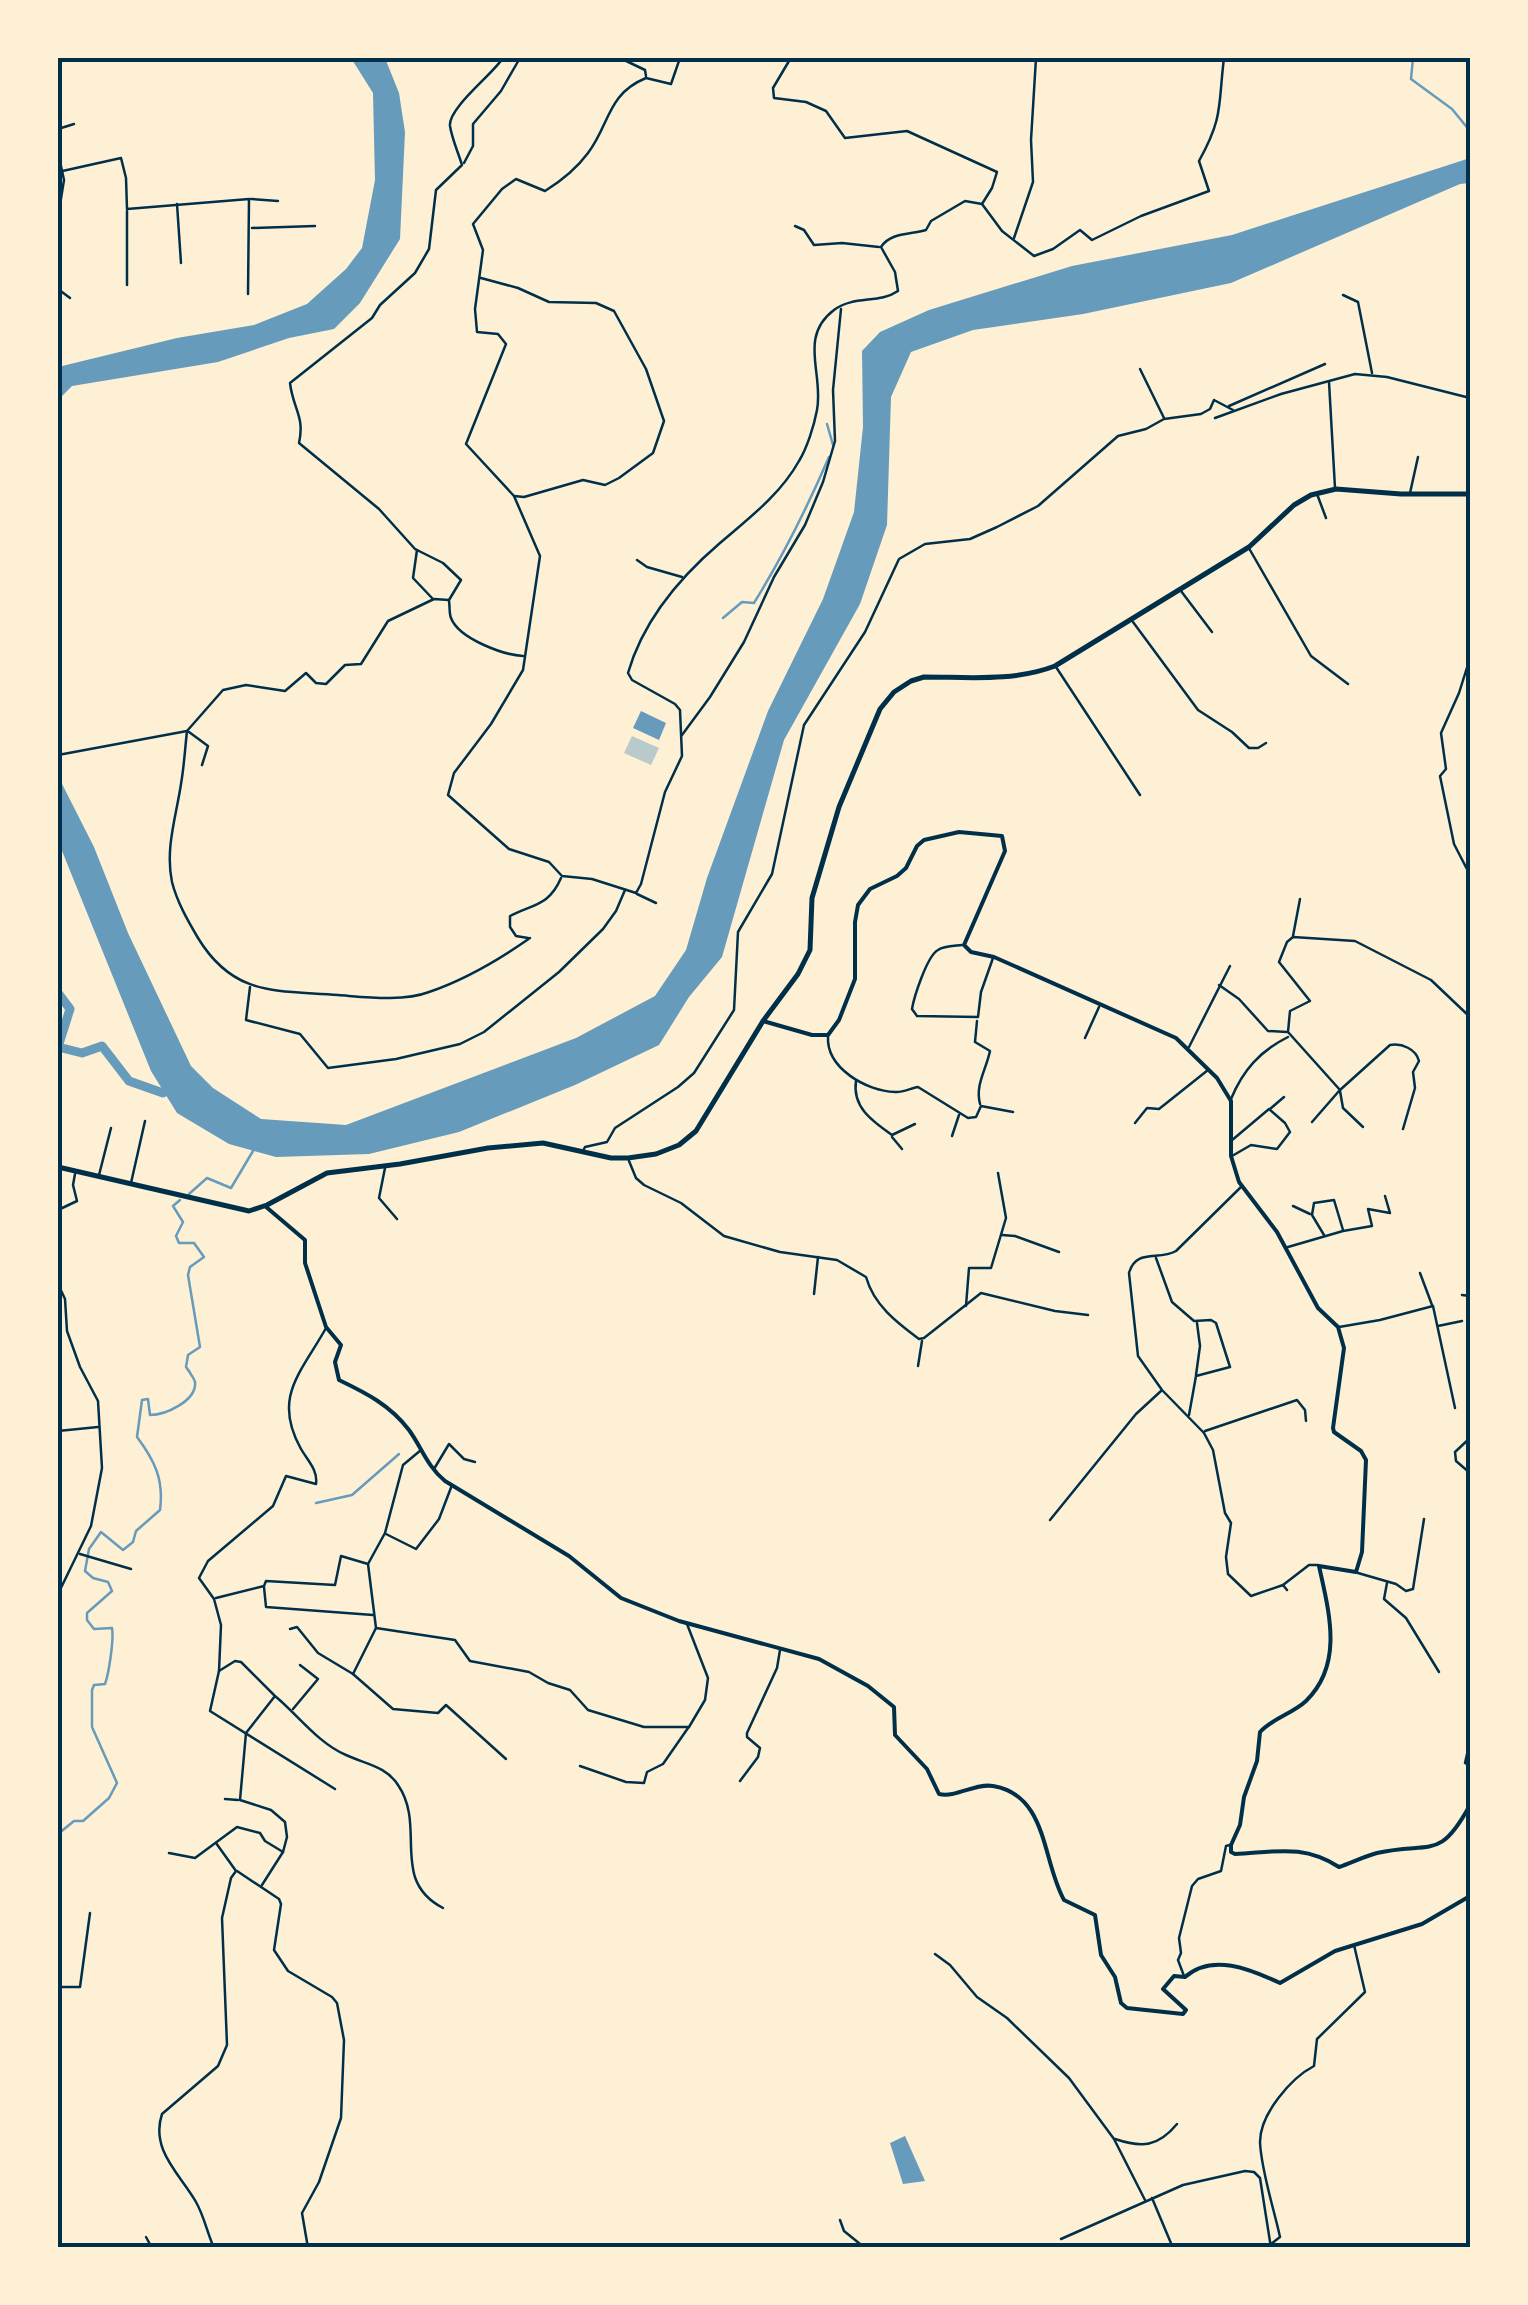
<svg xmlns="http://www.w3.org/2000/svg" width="1528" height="2305" font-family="Inter,sans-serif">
	<rect width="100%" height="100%" fill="#fdf0d5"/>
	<polygon fill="#b9caca" points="632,736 659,748 651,765 624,753"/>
	<g fill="#669bbc">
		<polygon points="351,58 385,58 399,93 405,132 400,239 360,303 334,329 289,338 218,362 72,386 58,400 58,367 177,338 254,325 307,304 346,269 362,248 375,180 373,93"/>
		<polygon points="1470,158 1470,183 1460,184 1231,283 1083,314 973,330 911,352 891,397 887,525 860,604 784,740 722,957 689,997 659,1045 575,1085 459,1132 369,1154 276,1157 229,1144 177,1113 151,1071 58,841 58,776 94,847 128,933 191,1066 213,1088 261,1119 346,1125 576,1038 655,996 686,950 707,878 768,711 823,599 854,512 863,427 862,351 880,332 929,310 1072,266 1232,235"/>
		<polygon points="641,711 666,723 659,740 633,728"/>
		<polygon points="905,2136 925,2181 903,2184 890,2143"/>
	</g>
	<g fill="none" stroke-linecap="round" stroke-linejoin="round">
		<g stroke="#669bbc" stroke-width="2.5">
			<polyline points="1413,58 1411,79 1452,109 1470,131"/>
			<polyline points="827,424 833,445"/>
			<path d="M723,618L742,602L754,603C783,556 807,508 829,457"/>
			<polyline points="189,1194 207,1178 231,1188 253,1151"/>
			<polyline points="316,1503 352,1495 399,1454"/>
			<path d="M58,1834L74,1821H83L109,1798L117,1783L92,1727V1690L94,1685L105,1684C109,1673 114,1639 112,1628L94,1629L87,1620V1613L112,1591L108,1582L93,1578L85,1571L89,1549L101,1532L123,1550L133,1542L136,1531L160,1510C164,1480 155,1461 137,1437L142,1400L148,1399L150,1415C165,1415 197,1401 195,1382C195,1380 187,1368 186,1367L188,1355L200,1347L188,1275L190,1267L204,1257L194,1243H179L176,1236L183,1222L173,1206L180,1200"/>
		</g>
		<polyline stroke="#669bbc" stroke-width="9" points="58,993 70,1009 58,1047 82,1053 102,1046 129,1081 163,1093 174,1088"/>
		<g stroke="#003049" stroke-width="2.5">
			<polyline points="620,58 645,70 646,76"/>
			<path d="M680,58L671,84L646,78C607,94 610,124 588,153C577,168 561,181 545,191L516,179L502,189L473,224L483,250L475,309L477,332L498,334L506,344L466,444L514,496L540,556L523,670L491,724L454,773L448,795L509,849L549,862L562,876L592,879L636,893L641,884L665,792L682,756L680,710L675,704L632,680L628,673C643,621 679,578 720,543C749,518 780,495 799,461C807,448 814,426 817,410C824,374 798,337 834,310C854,295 879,304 898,291L895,272L881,247C891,232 910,235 926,230L931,221L965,201L982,204"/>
			<path d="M786,58L789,61L773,88L774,98L806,102L826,111L845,138L907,131L997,172L992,188L982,204L1002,231L1034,256L1053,249L1080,230L1092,240L1141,216L1209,191L1199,161C1224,116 1218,105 1224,58"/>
			<polyline points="58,129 74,124"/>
			<polyline points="58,152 64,180 58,217"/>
			<polyline points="464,163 473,146 473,124 501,91 520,58"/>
			<polyline points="58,172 121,158 126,178 127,209 249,199 248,294"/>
			<polyline points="251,199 278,201"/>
			<polyline points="177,204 181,263"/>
			<polyline points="127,211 127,285"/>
			<polyline points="795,226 804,230 814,245 842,243 879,247"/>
			<polyline points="252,228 315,226"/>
			<polyline points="1014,238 1033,182 1031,140 1036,58"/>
			<polyline points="481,278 518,288 549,302 596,303 614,311 646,369 664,421 653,453 619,478 605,485 583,480 524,497 514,496"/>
			<polyline points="58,289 70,298"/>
			<polyline points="1343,295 1358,302 1372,373"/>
			<polyline points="1140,369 1164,418"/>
			<polyline points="1329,382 1335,488"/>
			<polyline points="1229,406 1325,364"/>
			<polyline points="1215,418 1281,394 1355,374 1387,377 1470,398"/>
			<polyline points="1410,493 1418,457"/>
			<polyline points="1317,494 1326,518"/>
			<polyline points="417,550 413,578 432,598"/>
			<polyline points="1250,550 1311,656 1348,684"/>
			<polyline points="637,560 647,567 682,577"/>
			<polyline points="1181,591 1212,632"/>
			<path d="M449,600L461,580L443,563L415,549L379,509L299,443C305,416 293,409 290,383L372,318L380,305L415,273L429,249L436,190L462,165C458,152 452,139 450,126C448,108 492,75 503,58"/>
			<path d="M449,601C450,607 449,613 451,618C459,639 504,655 523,656"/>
			<polyline points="1133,622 1198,710 1232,732 1249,748 1258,748 1266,743"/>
			<polyline points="1470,658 1459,693 1441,733 1446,769 1440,776 1454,844 1470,875"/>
			<polyline points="1056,667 1140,795"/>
			<path d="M187,731C185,749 184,767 181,784C176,817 165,849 172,882C177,902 188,921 198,938C234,997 276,990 338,995C365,997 403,1002 429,992C464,980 500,959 530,938"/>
			<polyline points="189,732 208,746 202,765"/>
			<polyline points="682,735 710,697 744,642 774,577 805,525 823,482 835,441 833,390 841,309"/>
			<polyline points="58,755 187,731 223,690 246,685 285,691 306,673 316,683 326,684 345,665 361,664 388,621 434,599 449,600"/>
			<polyline points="637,894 656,903"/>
			<polyline points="1293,936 1300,899"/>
			<path d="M528,938L516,936L510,927V916C533,904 549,906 561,878"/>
			<path d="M962,945C955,946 944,946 938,950C927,956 914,997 912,1009L917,1016L978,1017L981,992L993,958"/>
			<polyline points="1219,985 1239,999 1268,1031 1287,1032"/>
			<polyline points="250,987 246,1020 300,1034 328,1068 396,1059 460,1044 484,1032 559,972 603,929 616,911 625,890"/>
			<path d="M977,1021L975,1042L990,1051C986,1070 975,1085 980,1104"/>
			<path d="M828,1036C826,1068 866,1091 895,1092C902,1093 911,1088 918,1087L968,1118L976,1117L981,1106L1013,1112"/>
			<polyline points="1085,1038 1099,1007"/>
			<polyline points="1189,1047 1230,966"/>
			<path d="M856,1081C852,1107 872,1121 892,1135L915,1124"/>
			<polyline points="1340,1091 1343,1108 1363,1127"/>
			<path d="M1231,1099C1243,1070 1260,1051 1288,1037"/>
			<polyline points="1270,1109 1284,1097"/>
			<polyline points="1312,1122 1339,1091"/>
			<polyline points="1135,1123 1147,1108 1159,1109 1208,1070"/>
			<path d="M1403,1129L1415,1088L1413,1072L1419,1061C1416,1049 1402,1043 1390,1045L1340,1090L1288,1032L1290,1011L1310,1001L1279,962L1287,942L1293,937L1355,941L1431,980L1470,1017"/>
			<polyline points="952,1136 959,1115"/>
			<polyline points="892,1137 902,1149"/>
			<polyline points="1231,1141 1269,1109 1285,1123 1290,1132 1277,1149 1251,1145 1232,1156"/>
			<polyline points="583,1151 585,1147 607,1142 615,1128 678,1087 694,1073 734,1010 738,932 772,874 804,725 865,632 899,559 925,544 970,539 997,527 1038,506 1118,436 1146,429 1164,419 1201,414 1210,409 1214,400 1233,410"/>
			<path d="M629,1161L636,1178L644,1185L681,1203L724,1236L780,1252L837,1260L866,1277C874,1305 896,1322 919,1339L924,1338L981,1293L1055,1311L1088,1315"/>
			<polyline points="385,1168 379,1198 397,1219"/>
			<polyline points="99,1175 111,1128"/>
			<polyline points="131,1183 145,1121"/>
			<path d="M1242,1186L1176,1251C1158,1261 1136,1248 1129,1273L1138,1356L1162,1390L1204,1433L1213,1450L1225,1513L1231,1523L1226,1557L1228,1574L1251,1596L1283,1585L1287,1590"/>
			<polyline points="1293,1206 1310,1214"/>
			<polyline points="58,1210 77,1201 73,1185 75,1174"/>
			<polyline points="1002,1235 1015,1236 1059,1252"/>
			<polyline points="1324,1235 1312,1215 1314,1203 1334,1200 1343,1230"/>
			<polyline points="1288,1247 1343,1231 1372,1226 1368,1209 1390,1213 1385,1196"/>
			<polyline points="1156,1258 1172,1302 1194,1321 1211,1320 1216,1323 1230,1367 1196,1376 1189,1415"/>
			<polyline points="1420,1273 1432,1305"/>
			<polyline points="58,1284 65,1299 67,1331 80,1367 98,1401 102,1468 91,1526 58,1594"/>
			<polyline points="814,1294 818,1257"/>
			<polyline points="1462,1295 1470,1296"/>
			<polyline points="966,1306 969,1268 991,1268 1006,1218 998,1173"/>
			<polyline points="1438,1326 1462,1321"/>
			<polyline points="1339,1327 1380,1320 1433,1306 1455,1408"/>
			<path d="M326,1328C301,1373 272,1397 301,1449C308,1461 318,1470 316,1484L286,1476L273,1506L208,1561L199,1578L214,1599L221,1625L219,1671L210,1711L335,1789"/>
			<polyline points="918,1366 922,1341"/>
			<polyline points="1196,1375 1200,1346 1197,1323"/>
			<polyline points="58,1431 98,1427"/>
			<polyline points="1205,1431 1297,1400 1305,1410 1306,1421"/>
			<polyline points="1470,1438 1455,1452 1456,1461 1470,1473"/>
			<polyline points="434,1469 449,1444 464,1459 475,1462"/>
			<polyline points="1050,1520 1136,1414 1161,1391"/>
			<polyline points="386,1534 416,1549 439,1519 452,1485"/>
			<polyline points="80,1554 131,1569"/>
			<polyline points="368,1564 376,1628 455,1640 470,1661 529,1672 548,1683 570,1690 588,1710 644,1727 689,1727 705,1700 708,1678 687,1624"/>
			<polyline points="1358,1573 1396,1584 1406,1591 1413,1589 1424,1519"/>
			<polyline points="1387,1583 1384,1599 1406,1618 1439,1672"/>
			<polyline points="1283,1585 1309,1565 1318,1565"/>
			<polyline points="264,1587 266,1607 373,1615"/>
			<polyline points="216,1598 264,1586 266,1581 335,1585 341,1556 368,1564 385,1533 403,1465 421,1450"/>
			<polyline points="290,1629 297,1627 318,1653 353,1674 376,1628"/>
			<polyline points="219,1671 235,1661 241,1662 274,1695"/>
			<polyline points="353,1674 393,1709 438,1713 446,1705 506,1759"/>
			<polyline points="293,1709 318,1679 300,1665"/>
			<polyline points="1470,1741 1465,1763 1470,1766"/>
			<polyline points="580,1766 626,1782 644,1783 647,1772 663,1764 688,1728"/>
			<polyline points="740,1781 758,1757 760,1748 747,1737 747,1733 777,1668 780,1650"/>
			<polyline points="225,1799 238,1800"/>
			<path d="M283,1852L287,1837L285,1822L271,1810L240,1800L246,1733L275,1696C298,1715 318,1743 346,1755C365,1764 386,1766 398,1785C427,1827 389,1880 443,1908"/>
			<polyline points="169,1853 195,1858 237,1827 260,1833 265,1841 283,1852 262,1885"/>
			<polyline points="237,1871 279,1899 281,1904 274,1950 288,1971 332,1997 337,2003 344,2040 341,2118 319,2182 302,2213 308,2248"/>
			<polyline points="935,1954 950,1965 977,1997 1007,2018 1069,2078 1114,2139 1145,2200"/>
			<polyline points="1184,1976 1178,1960 1181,1953 1179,1938 1192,1886 1198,1879 1221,1871 1226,1846 1230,1845"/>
			<polyline points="58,1987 80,1987 90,1913"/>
			<path d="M1115,2139C1142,2148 1158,2147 1177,2124"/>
			<polyline points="1152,2198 1173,2248"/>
			<polyline points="840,2220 844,2231 865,2248"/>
			<polyline points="146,2237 152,2248"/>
			<polyline points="1061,2239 1183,2185 1245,2171 1254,2172 1260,2178 1271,2248"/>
			<path d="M1271,2244L1280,2237C1274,2209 1261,2170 1260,2142C1260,2114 1291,2078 1314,2066L1317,2039L1365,1992L1354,1945"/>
			<path d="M214,2248C207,2232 204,2216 196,2202C180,2174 150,2150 162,2114L218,2066L227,2045L222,1918L231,1878L236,1871L216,1843"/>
		</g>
		<path stroke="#003049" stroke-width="4" d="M763,1021L812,1035H828L839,1020L855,979V922L858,905L870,889L897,876L906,868L917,846L924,840L959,832L1002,836L1005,851L964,945L971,952L994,957L1176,1038L1217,1078L1231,1101V1156L1239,1182L1277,1232L1318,1308L1338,1327L1344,1348L1333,1428L1334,1432L1361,1451L1366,1460L1362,1552L1356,1572L1319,1566C1329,1612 1344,1664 1306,1701C1292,1714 1273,1718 1260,1732L1257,1761L1244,1797L1240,1825L1231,1845V1852L1235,1854C1276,1852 1303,1844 1339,1867C1351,1863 1365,1856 1377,1853C1431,1841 1439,1862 1470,1805"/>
		<path stroke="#003049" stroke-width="4" d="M265,1206L305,1240V1263L326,1327L341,1345L335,1362L339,1380C366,1393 390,1405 409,1430C422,1448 427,1466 445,1481L569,1556L621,1598L679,1621L819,1659L868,1686L894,1707L895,1735L927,1769L939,1794C956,1798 975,1783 993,1786C1048,1795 1042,1861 1064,1900L1095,1915L1101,1955L1115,1977L1121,2003L1127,2008L1183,2014L1186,2010L1163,1989L1174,1976L1185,1977C1212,1953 1250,1969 1280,1983L1335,1951L1422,1924L1470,1896"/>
		<path stroke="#003049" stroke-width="5" d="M58,1167L249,1211L267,1205L327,1173L400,1164L488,1148L543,1143L611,1158H628L656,1154L679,1145L696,1131L763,1021L798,974L810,950L812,898L839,807L880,709L894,692L911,681L924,677C968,677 1013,682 1055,666L1249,547L1294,505L1311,495L1336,489L1401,494H1470"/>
	</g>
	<rect width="1528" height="2305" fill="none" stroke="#fdf0d5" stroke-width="120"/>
	<rect x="60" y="60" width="1408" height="2185" fill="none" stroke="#003049" stroke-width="4"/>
</svg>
